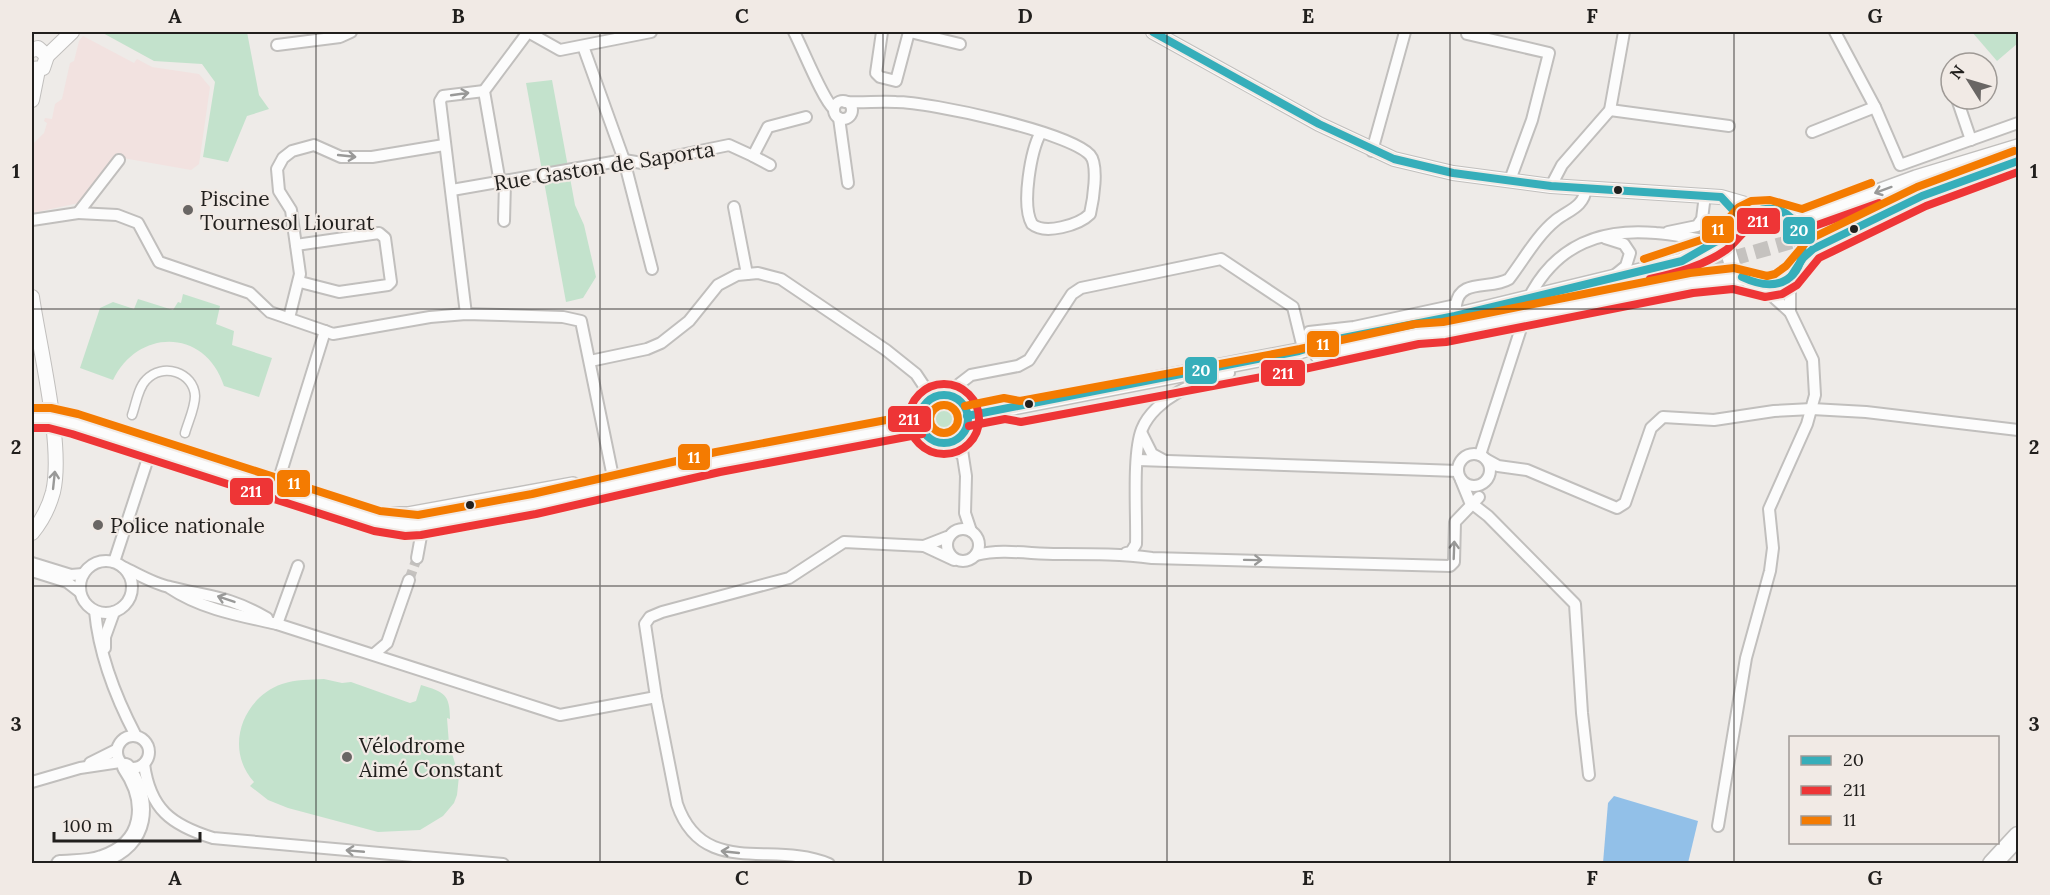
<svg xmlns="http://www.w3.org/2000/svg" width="2050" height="895" font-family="Lora,serif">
	<rect width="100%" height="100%" fill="#eeebe8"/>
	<polygon fill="#f2e2e0" points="83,36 134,63 137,59 152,67 199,74 210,87 199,164 191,170 117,157 79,203 32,213 33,144 44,133 47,123 44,121 45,118 52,119 55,104 62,99 70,63 74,61 79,41"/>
	<g fill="#c3e2cc">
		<polygon points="101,32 247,32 259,95 269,109 247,116 228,162 203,157 215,82 202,64 154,61"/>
		<polygon points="1972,32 2018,32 2018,43 1997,61"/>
		<polygon points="552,80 575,205 584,225 596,277 583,298 566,302 526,83"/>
		<path d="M183,294L220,306L216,324L234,331L232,345L272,358L259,397L224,386C206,329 139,327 113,380L80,368L100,308L113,302L134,309L138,299L173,310L178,302L181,303Z"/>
		<circle cx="943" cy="419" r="15"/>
		<path d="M324,679L342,683L351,682L410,703L416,701L421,685C444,692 450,694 450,719L447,718L449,744L459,776L457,795L454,803L443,816L420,830L378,832L288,808L268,800L250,786L254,782C224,749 242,698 282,684C296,679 310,680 324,679Z"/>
	</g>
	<polygon fill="#92c0e8" points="1614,796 1698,821 1688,863 1603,863 1608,803"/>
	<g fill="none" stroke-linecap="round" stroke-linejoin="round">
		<polyline stroke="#c5c2bf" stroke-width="10" stroke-dasharray="10 5" stroke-linecap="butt" points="409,580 417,558"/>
		<polyline stroke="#c5c2bf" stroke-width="15" stroke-dasharray="15 8" stroke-linecap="butt" points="1576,296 1720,262 1811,236 1919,188"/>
		<g stroke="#c1bfbd" stroke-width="11">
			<path id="pedestrian" d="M132,415C136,404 138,388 146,380C162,362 194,372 195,396C195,408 188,422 185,433"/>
		</g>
		<g stroke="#c1bfbd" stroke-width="14">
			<g id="minor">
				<path d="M794,32C803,49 823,100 834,109"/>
				<polyline points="882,32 876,73 880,77 896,81 909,32"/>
				<polyline points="910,32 960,44"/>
				<polyline points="1835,32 1875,107 1900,165 2018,123"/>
				<polyline points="1467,34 1549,53 1532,120 1510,180"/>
				<polyline points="277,45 340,37 351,32"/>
				<polyline points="583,46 624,160 652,269"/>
				<polyline points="1949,74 1951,81"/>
				<polyline points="1957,99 1971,140"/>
				<circle cx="843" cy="110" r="9"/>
				<path d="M845,102C863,103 879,101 896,102C930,102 1069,132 1090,155C1099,165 1093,201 1090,214C1079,225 1045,235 1032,224C1021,205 1031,150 1041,132"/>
				<polyline points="1610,110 1729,126"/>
				<polyline points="839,118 848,183"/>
				<polyline points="1812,132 1875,107"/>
				<polyline points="1372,151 1405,32"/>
				<polyline points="753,156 770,165"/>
				<polyline points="119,160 78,213 117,215 138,223 159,262 250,293 270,312 325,331 333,334 430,317 466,314 563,317 581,321 613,477"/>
				<polyline points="500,183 484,91 528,32 560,50 651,32"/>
				<polyline points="1551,186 1562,165 1610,110 1624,32"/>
				<polyline points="452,190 624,160 642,163 729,145 753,156 768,127 806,117"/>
				<polyline points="734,207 747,274"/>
				<polyline points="32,220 78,213"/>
				<polyline points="504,221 505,182"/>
				<polyline points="1668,232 1697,226 1702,219 1705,195"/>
				<polyline points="1605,238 1624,244 1630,253 1626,266 1615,275"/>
				<polyline points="296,245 379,233 385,238 391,282 388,285 339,292 300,282"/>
				<path d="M1532,292C1559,244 1602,228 1656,233C1676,234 1695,240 1715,241"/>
				<path d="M1456,305C1459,278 1491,290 1509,279C1523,261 1537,235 1556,220C1569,210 1584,207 1586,188"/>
				<polyline points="1790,312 1790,291 1795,274"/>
				<polyline points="466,314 440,101 443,96 484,91"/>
				<polyline points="289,318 300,274 291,210 279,191 277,169 283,158 292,151 314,145 341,157 372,157 444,145"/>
				<polyline points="1309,332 1354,327 1456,305"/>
				<polyline points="590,361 647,349 661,343 689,321 718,285 737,275 758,273 781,279 886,350 916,374 932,398"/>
				<polyline points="945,395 971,375 1018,366 1029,360 1072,294 1081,288 1221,259 1293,307 1302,344 1299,351"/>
				<polyline points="1142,434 1152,454 1163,460"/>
				<polyline points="960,437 966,476 965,513 971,531"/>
				<polyline points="947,443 961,454"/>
				<circle cx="1474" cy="470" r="16"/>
				<polyline points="1480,455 1523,322"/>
				<polyline points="1138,460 1458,471"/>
				<polyline points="1487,460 1498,466 1527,470 1617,508 1625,503 1651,428 1663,417 1714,420 1774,411 1812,409 1866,412 2018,430"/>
				<polyline points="1461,480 1470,502 1488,516 1575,604 1582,713 1589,775"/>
				<polyline points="278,482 325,331"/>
				<polyline points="416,520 421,536 417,558"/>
				<circle cx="963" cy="545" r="16"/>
				<polyline points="924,546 954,560"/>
				<path d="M1126,553L1131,552L1136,544C1137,516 1132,454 1142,429C1148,414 1163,401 1177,393C1192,383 1212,379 1229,373"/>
				<path d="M976,555C1005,548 1034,555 1064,554C1094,554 1122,554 1152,558L1450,566L1454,562L1455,522L1479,497"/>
				<circle cx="106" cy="587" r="26"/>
				<polyline points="114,562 151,449"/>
				<polyline points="32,563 71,575 83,574"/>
				<path d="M123,567C138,574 154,584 170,587C210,597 229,596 267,618"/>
				<polyline points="32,571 67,582 80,592"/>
				<path d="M170,588C201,609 241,616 277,624L560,715L656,697"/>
				<path d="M95,611C99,654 116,698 136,736"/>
				<polyline points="277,624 298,566"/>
				<polyline points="105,648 105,637 114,612"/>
				<polyline points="374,654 387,643 409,580"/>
				<circle cx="133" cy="752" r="16"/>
				<polyline points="90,763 116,750"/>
				<path d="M144,764C150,809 171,825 213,838L503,864"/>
				<polyline points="32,782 80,768 120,762"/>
				<polyline points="1718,826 1746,658 1770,571 1773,548 1769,509 1807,424 1815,395 1813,360 1790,312 1760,285"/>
				<path d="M829,864C773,840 703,879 677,804L656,697L645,624L650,617L662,612L789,578L844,542L924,546L947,537"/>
			</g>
		</g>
		<g stroke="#c1bfbd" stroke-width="16">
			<g id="tertiary">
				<polyline points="1153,32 1319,124 1394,159 1453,173 1551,186 1721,197 1766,210"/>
				<polyline points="32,50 38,48 47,56 43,68 32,69"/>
				<polyline points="47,56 72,32"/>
				<polyline points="32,100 38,70"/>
				<path d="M32,297C39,346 64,446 53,492C49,507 41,522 32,533"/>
			</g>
		</g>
		<g stroke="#c1bfbd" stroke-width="18">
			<g id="secondary">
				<polyline points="1793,220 1804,219 1916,178 2018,147"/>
				<path d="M1727,242C1735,208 1779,199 1798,227"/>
				<polyline points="1803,258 1813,249 1922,196 2018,161"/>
				<path d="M1736,270C1761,296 1799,287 1804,250"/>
				<polyline points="1318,355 1640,291 1742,277"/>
				<circle cx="944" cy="419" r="24"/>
				<polyline points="967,416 1299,351 1338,339 1455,316 1682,261 1729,234"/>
				<polyline points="32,418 61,416"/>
				<polyline points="50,418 377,521 406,526 419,525 534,504 718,462 920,424"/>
				<polyline points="390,515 408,515 573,485"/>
			</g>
		</g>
		<g stroke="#c1bfbd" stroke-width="20">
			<path id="primary" d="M60,864C73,863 90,864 102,859C147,844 150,802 126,767"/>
		</g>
		<g stroke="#c1bfbd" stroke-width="21">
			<polyline id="trunk" points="1992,864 2018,836"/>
		</g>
		<use href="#pedestrian" stroke="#fcfcfc" stroke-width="8"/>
		<use href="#minor" stroke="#fcfcfc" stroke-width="10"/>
		<use href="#tertiary" stroke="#fcfcfc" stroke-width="14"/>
		<use href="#secondary" stroke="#fcfcfc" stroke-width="15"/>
		<use href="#primary" stroke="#fcfcfc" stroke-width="16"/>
		<use href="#trunk" stroke="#fcfcfc" stroke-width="18"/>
		<g stroke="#c1bfbd" stroke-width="18" stroke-linecap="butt">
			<g id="secondary-bridge">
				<polyline points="1798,227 1804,247"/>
				<polyline points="1727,247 1733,267"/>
			</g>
		</g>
		<use href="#secondary-bridge" stroke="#fcfcfc" stroke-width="15"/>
		<g stroke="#f1eae5" stroke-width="12">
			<g id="bus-1">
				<path d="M1718,241C1730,231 1739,218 1754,212C1818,188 1823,315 1742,277"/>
				<polyline points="1792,275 1803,258 1813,249 1922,196 2018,161"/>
				<circle cx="944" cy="419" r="24"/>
				<polyline points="967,416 1299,351 1338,339 1455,316 1682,261 1729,234 1735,219 1733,210 1721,197 1551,186 1453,173 1394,159 1319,124 1153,32"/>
			</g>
		</g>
		<g stroke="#f1eae5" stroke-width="12">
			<g id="bus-2">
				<path d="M1650,279C1676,273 1703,266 1726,250C1737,242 1745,227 1758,221L1806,229L1879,203"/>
				<circle cx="944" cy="419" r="35"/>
				<polyline points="969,426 1005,419 1021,422 1304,369 1419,344 1446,342 1693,293 1733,289 1765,297 1782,294 1797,285 1819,258 1926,206 2018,172"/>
				<polyline points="32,428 49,428 72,434 374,531 405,536 421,535 536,514 720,472 922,434"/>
			</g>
		</g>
		<g stroke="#f1eae5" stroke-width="12">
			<g id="bus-3">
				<polyline points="1644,259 1704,239 1721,227 1739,207 1751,201 1770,200 1802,209 1871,183"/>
				<circle cx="944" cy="419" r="14"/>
				<polyline points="965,406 1004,398 1020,401 1300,349 1415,324 1443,322 1690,273 1734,268 1767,276 1775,274 1786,266 1808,240 1917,187 2014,151"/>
				<polyline points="32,408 51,408 78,414 380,511 418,515 532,494 716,452 918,414"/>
			</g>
		</g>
		<use href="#bus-1" stroke="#36aeba" stroke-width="8"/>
		<use href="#bus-2" stroke="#ee3536" stroke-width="8"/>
		<use href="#bus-3" stroke="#f47b01" stroke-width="8"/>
	</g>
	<defs><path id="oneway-shaft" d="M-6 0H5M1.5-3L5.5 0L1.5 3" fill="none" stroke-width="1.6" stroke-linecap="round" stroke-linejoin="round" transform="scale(1.5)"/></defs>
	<g stroke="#999998">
		<use href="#oneway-shaft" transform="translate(460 94) rotate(-8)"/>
		<use href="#oneway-shaft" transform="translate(347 156) rotate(6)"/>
		<use href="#oneway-shaft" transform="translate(1883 190) rotate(160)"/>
		<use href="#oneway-shaft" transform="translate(54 480) rotate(-84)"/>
		<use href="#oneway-shaft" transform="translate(1454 550) rotate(-88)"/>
		<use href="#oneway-shaft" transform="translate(1253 560) rotate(1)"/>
		<use href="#oneway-shaft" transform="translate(226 599) rotate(-161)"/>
		<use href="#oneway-shaft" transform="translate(355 851) rotate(-175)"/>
		<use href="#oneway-shaft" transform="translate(730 852) rotate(-174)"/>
	</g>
	<path fill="none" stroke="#211f1d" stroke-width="1.5" stroke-opacity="0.55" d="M316,32V864M600,32V864M883,32V864M1167,32V864M1450,32V864M1734,32V864M32,309H2018M32,586H2018"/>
	<g fill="#211f1d" stroke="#f1eae5" stroke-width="2">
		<circle cx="1618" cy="190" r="5"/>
		<circle cx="1854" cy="229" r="5"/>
		<circle cx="1029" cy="404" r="5"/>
		<circle cx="470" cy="505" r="5"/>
	</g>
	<g fill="#696664" stroke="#f1eae5" stroke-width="2">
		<circle cx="188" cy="210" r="6"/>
		<circle cx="98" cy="525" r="6"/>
		<circle cx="347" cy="757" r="6"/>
	</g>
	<g text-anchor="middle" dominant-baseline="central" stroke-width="4.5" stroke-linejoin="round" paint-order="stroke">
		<g font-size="21" fill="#211f1d" stroke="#f1eae5">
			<text transform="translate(604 166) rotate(-9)">Rue Gaston de Saporta</text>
		</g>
		<g font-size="21" fill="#211f1d" stroke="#f1eae5" text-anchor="start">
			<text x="200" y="198">Piscine<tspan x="200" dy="24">Tournesol Liourat</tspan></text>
			<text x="110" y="525">Police nationale</text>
			<text x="359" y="745">Vélodrome<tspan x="359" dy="24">Aimé Constant</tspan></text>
		</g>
	</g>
	<g stroke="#f1eae5" stroke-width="2">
		<rect x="1736" y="207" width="45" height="28" rx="6" fill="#ee3536"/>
		<rect x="1701" y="215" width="34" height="29" rx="6" fill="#f47b01"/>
		<rect x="1782" y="216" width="34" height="29" rx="6" fill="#36aeba"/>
		<rect x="1306" y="330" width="34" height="28" rx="6" fill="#f47b01"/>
		<rect x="1184" y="356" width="34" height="29" rx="6" fill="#36aeba"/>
		<rect x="1260" y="359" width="46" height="28" rx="6" fill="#ee3536"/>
		<rect x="887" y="405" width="45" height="28" rx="6" fill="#ee3536"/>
		<rect x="677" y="443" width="34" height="28" rx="6" fill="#f47b01"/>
		<rect x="276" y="469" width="35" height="29" rx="6" fill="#f47b01"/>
		<rect x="229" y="477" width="45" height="29" rx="6" fill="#ee3536"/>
	</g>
	<g font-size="16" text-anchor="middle" font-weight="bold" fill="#fff">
		<text x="1758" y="227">211</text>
		<text x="1718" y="235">11</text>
		<text x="1799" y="236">20</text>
		<text x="1323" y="350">11</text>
		<text x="1201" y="376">20</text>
		<text x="1283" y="379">211</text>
		<text x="909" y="425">211</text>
		<text x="694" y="463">11</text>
		<text x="294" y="489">11</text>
		<text x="251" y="497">211</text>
	</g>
	<rect width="2050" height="895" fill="none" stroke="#f1eae5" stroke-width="66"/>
	<rect x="1789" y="736" width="210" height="108" fill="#f1eae5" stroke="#9e9995" stroke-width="1.5"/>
	<rect x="1801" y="756" width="30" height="9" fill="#36aeba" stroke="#9e9995" stroke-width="1.5"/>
	<text x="1843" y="766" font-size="18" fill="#211f1d">20</text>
	<rect x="1801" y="786" width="30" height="9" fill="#ee3536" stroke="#9e9995" stroke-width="1.5"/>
	<text x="1843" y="796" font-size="18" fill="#211f1d">211</text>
	<rect x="1801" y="816" width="30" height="9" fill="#f47b01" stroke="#9e9995" stroke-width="1.5"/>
	<text x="1843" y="826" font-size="18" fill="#211f1d">11</text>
	<g transform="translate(1969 81) rotate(307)"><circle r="28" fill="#f1eae5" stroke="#9e9995" stroke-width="1.5"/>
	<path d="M0-4.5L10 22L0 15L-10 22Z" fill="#696664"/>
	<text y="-9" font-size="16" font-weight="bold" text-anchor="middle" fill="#211f1d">N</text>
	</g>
	<path d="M54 832v9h146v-9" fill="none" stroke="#211f1d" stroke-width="3"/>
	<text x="63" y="832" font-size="18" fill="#211f1d" stroke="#f1eae5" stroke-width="4.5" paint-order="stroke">100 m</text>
	<rect x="33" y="33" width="1984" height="829" fill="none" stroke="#211f1d" stroke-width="2"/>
	<g font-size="20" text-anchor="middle" font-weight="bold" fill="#211f1d">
		<text x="175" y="23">A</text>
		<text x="458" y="23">B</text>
		<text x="742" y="23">C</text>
		<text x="1025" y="23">D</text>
		<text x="1308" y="23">E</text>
		<text x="1592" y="23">F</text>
		<text x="1875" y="23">G</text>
		<text x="16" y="178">1</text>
		<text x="2034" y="178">1</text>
		<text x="16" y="454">2</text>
		<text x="2034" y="454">2</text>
		<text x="16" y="731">3</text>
		<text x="2034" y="731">3</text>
		<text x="175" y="885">A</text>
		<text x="458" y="885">B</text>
		<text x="742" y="885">C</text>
		<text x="1025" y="885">D</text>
		<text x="1308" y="885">E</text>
		<text x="1592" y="885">F</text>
		<text x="1875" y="885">G</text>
	</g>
</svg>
